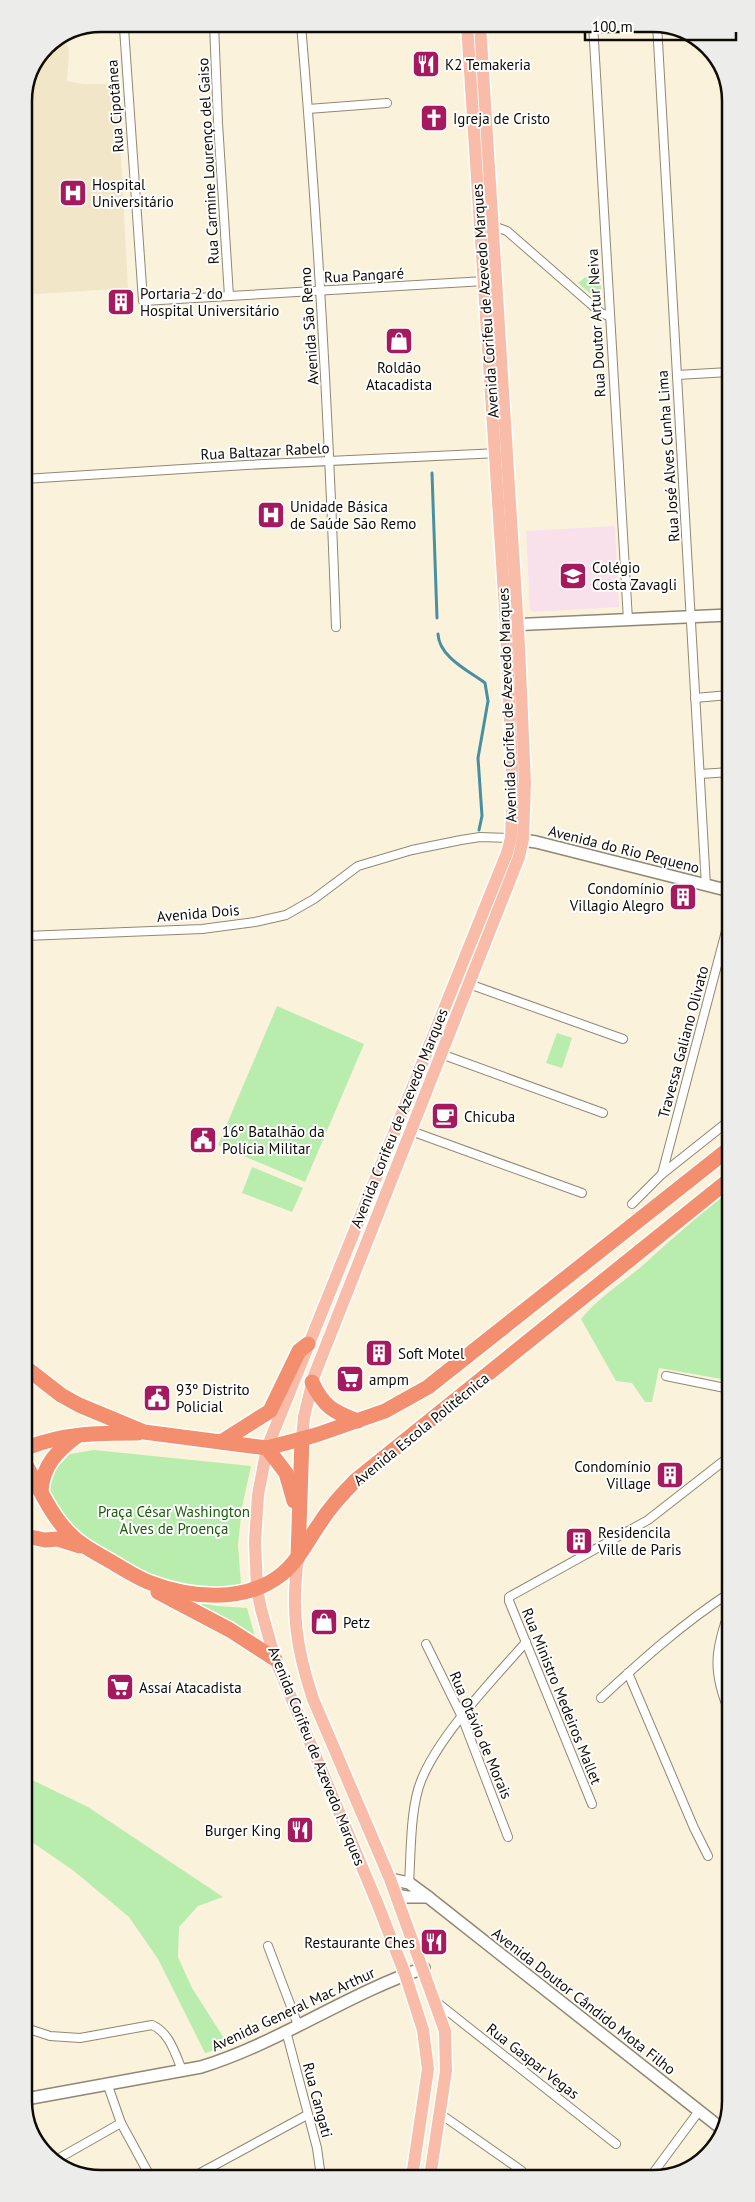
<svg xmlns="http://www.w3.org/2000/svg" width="755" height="2202" font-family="'PT Sans',sans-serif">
	<rect width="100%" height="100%" fill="#fbf2dc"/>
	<polygon fill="#f9e1ec" points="615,526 619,607 533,612 530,610 526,531"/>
	<polygon fill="#f2e6c8" points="64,39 69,50 67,81 83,84 117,84 128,288 24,295 24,97 47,46"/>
	<g fill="#b8edae">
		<polygon points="600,271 602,304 578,283 588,275"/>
		<polygon points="277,1006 364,1044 305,1182 218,1145"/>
		<polygon points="557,1033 572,1038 562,1068 546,1063"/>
		<polygon points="252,1167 303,1188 292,1212 242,1193"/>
		<path d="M730,1191V1267L728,1284L730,1285V1337L722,1379L659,1368L652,1402H645L632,1383L616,1381L581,1319C598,1298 622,1283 642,1266C671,1240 699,1214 730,1191Z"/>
		<polygon points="94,1450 251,1466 242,1507 238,1545 241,1585 215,1590 179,1585 152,1578 81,1536 59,1513 48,1491 50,1475 70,1454"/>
		<polygon points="176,1598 217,1606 247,1608 255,1637"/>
		<polygon points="26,1777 88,1807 223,1897 198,1906 179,1927 178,1957 192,1988 229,2046 205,2053 158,1959 129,1917 74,1871 26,1838"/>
	</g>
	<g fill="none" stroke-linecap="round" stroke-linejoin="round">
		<g stroke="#498fa2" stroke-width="3">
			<polyline points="432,473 437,618"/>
			<path d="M438,634C439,657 469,671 485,683L488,701L478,758L482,816L479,830"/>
		</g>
		<g stroke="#908873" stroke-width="10">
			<g id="street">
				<polyline points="152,24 124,28 143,301 485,281"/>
				<polyline points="214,24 218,123 229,296"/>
				<path d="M301,24C318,225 329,426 336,627"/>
				<polyline points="593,24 628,620"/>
				<polyline points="657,24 706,886"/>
				<polyline points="308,109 387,103"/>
				<polyline points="480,226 493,226 507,231 601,313 609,316"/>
				<polyline points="677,375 729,372"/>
				<polyline points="24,479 246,465 499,453"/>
				<polyline points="695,698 729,695"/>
				<polyline points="700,774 730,772"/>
				<polyline points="25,936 202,929 255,922 286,915 314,899 358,866 412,850 461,840 480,837 511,838"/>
				<polyline points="469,984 623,1039"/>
				<polyline points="441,1054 603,1113"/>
				<polyline points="411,1131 582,1193"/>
				<polyline points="662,1174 730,916"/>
				<polyline points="632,1204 662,1174 730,1120"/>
				<polyline points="666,1376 730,1389"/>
				<path d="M731,1607C714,1650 712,1673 731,1716"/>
				<polyline points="426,1644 462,1717 508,1837"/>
				<polyline points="628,1673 694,1828 708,1856"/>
				<path d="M601,1698C642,1660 683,1623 731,1592"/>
				<polyline points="592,1804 509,1601 509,1597 648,1520 730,1456"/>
				<path d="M409,1883C411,1854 410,1808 421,1781C439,1735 493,1680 526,1642"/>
				<polyline points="268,1946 298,2025"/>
				<polyline points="435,2001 616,2144"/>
				<path d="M26,2028L50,2036L80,2038L152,2025C169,2032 175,2053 182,2070"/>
				<polyline points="286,2031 317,2148 321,2177"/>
				<polyline points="107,2083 121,2123 151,2178"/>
				<polyline points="439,2113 522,2171"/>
				<polyline points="54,2161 121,2123"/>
				<polyline points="651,2176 699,2111"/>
				<polyline points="191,2178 307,2115"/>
			</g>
		</g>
		<g stroke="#908873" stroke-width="14">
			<g id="secondary">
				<polyline points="509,625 729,615"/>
				<polyline points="515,839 536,842 730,891"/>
				<polyline points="390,1879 409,1883 428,1897 722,2129"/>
				<polyline points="396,1895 407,1897 428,1897"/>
				<path d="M26,2099L201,2067C279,2043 347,1994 424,1968"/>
			</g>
		</g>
		<g stroke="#fff" stroke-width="15">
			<g id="primary">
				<polyline points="302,1439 304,1417 314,1376 519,857 523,839 525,783 519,646 480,24"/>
				<path d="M298,1557C291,1611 296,1648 313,1699L390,1879L445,2031L446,2071L430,2177"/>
				<polyline points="412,2177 428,2069 423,2030 405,1974 378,1905 275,1659 261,1609 257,1589 255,1542 258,1495 267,1448 507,853 511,838 513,792 506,625 467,24"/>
			</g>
		</g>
		<g stroke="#fff" stroke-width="18">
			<g id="highway">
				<polyline points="25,1367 61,1395 79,1405 144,1432 267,1448 316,1435 385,1411 428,1387 730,1148"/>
				<path d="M312,1382C323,1406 333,1412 358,1421"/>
				<polyline points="221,1442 270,1411 299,1351 308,1344"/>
				<path d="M26,1448C65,1433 97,1433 138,1433"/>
				<polyline points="267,1448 286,1473 294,1501"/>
				<path d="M26,1465C39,1487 50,1514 68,1532C81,1546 98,1554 115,1564C125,1570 136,1577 148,1582C189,1598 245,1604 282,1574C298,1561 308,1540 320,1523C330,1507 343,1493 356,1480L730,1179"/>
				<path d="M41,1491C43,1465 57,1451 77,1436"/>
				<polyline points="26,1536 45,1540 58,1539 80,1546"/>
				<polyline points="298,1557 302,1439"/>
				<polyline points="158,1592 230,1630 275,1659"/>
			</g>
		</g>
		<use href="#street" stroke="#fff" stroke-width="8"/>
		<use href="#secondary" stroke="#fff" stroke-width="11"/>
		<use href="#primary" stroke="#f8bca8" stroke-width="12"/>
		<use href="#highway" stroke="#f38f6e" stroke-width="15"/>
	</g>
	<defs>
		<g id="restaurant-square" transform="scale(1.4375)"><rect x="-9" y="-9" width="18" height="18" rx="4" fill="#a5195e" stroke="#fff"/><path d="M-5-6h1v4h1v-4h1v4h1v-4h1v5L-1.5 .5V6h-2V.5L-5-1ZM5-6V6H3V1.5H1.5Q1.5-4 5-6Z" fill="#fff"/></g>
		<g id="church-square" transform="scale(1.4375)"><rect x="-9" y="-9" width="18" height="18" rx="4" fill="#a5195e" stroke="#fff"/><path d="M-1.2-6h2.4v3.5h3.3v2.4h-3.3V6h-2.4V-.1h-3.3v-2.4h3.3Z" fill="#fff"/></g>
		<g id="hospital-square" transform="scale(1.4375)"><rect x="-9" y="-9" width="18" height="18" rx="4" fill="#a5195e" stroke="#fff"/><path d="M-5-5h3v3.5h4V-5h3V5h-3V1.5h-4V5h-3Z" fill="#fff"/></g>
		<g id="building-square" transform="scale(1.4375)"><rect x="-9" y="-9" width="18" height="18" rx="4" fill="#a5195e" stroke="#fff"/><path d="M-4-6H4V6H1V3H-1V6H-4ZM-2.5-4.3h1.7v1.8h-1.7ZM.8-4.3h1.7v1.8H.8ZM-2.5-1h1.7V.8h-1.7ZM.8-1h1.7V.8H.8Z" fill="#fff"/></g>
		<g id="shop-square" transform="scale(1.4375)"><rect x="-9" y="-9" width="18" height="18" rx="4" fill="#a5195e" stroke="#fff"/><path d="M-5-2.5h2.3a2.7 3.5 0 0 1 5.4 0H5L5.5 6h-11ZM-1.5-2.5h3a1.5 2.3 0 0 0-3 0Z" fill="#fff"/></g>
		<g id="school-square" transform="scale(1.4375)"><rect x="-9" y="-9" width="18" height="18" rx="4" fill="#a5195e" stroke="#fff"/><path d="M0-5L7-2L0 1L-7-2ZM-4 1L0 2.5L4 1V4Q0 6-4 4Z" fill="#fff"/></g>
		<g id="cafe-square" transform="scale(1.4375)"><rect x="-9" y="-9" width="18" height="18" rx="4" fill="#a5195e" stroke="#fff"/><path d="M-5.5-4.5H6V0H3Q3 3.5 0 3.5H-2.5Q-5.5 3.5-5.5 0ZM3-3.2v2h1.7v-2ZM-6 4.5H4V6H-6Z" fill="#fff"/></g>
		<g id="civic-square" transform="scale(1.4375)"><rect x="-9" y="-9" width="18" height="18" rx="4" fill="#a5195e" stroke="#fff"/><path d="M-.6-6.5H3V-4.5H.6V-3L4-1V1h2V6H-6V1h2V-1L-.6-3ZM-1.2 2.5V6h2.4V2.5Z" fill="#fff"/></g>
		<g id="supermarket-square" transform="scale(1.4375)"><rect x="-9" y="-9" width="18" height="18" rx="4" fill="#a5195e" stroke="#fff"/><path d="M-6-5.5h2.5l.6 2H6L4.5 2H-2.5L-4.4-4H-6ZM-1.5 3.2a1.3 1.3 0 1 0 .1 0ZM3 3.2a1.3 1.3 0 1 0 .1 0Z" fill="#fff"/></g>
	</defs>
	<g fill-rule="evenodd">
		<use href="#restaurant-square" x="426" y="64"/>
		<use href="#church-square" x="434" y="118"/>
		<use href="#hospital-square" x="73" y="193"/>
		<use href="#building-square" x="121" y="302"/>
		<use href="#shop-square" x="399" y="341"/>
		<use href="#hospital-square" x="271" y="515"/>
		<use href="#school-square" x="573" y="576"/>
		<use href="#building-square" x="683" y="897"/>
		<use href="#cafe-square" x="445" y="1116"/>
		<use href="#civic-square" x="203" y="1140"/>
		<use href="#building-square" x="379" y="1353"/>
		<use href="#supermarket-square" x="350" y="1379"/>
		<use href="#civic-square" x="157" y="1398"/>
		<use href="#building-square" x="670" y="1475"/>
		<use href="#building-square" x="579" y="1541"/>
		<use href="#shop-square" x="324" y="1622"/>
		<use href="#supermarket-square" x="120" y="1687"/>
		<use href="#restaurant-square" x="300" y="1830"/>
		<use href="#restaurant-square" x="434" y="1942"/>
	</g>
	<g text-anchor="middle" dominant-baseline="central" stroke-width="4" stroke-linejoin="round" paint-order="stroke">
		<g font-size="15" fill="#0f0c05" stroke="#fff" text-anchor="start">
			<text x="445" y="64">K2 Temakeria</text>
			<text x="453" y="118">Igreja de Cristo</text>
			<text x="92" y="184">Hospital<tspan x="92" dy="17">Universitário</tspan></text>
			<text x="140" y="293">Portaria 2 do<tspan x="140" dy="17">Hospital Universitário</tspan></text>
			<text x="399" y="367" text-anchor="middle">Roldão<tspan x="399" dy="17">Atacadista</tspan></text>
			<text x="290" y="506">Unidade Básica<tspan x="290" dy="17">de Saúde São Remo</tspan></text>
			<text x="592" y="567">Colégio<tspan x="592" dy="17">Costa Zavagli</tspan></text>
			<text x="664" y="888" text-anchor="end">Condomínio<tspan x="664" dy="17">Villagio Alegro</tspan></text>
			<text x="464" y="1116">Chicuba</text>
			<text x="222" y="1131">16º Batalhão da<tspan x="222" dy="17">Polícia Militar</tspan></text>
			<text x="398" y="1353">Soft Motel</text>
			<text x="369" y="1379">ampm</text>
			<text x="176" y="1389">93º Distrito<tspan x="176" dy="17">Policial</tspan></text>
			<text x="651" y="1466" text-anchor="end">Condomínio<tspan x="651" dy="17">Village</tspan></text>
			<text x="598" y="1532">Residencila<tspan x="598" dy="17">Ville de Paris</tspan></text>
			<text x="343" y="1622">Petz</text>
			<text x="139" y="1687">Assaí Atacadista</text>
			<text x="281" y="1830" text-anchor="end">Burger King</text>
			<text x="415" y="1942" text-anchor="end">Restaurante Ches</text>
		</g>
		<g font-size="15" fill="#0f0c05" stroke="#fff">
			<text transform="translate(115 106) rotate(-94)">Rua Cipotânea</text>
			<text transform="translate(208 161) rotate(-93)">Rua Carmine Lourenço del Gaiso</text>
			<text transform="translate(364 275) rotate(-3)">Rua Pangaré</text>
			<text transform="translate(485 301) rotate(-94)">Avenida Corifeu de Azevedo Marques</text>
			<text transform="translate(596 323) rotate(-93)">Rua Doutor Artur Neiva</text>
			<text transform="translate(309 326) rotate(-94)">Avenida São Remo</text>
			<text transform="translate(265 451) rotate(-3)">Rua Baltazar Rabelo</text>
			<text transform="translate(668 456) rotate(-94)">Rua José Alves Cunha Lima</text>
			<text transform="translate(507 705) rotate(-92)">Avenida Corifeu de Azevedo Marques</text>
			<text transform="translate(624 849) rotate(14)">Avenida do Rio Pequeno</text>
			<text transform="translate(198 913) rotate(-5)">Avenida Dois</text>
			<text transform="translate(683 1042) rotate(-75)">Travessa Galiano Olivato</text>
			<text transform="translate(399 1118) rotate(-68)">Avenida Corifeu de Azevedo Marques</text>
			<text transform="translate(421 1429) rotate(-39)">Avenida Escola Politécnica</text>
			<text transform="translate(562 1696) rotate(68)">Rua Ministro Medeiros Mallet</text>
			<text transform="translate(481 1735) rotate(67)">Rua Otávio de Morais</text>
			<text transform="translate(317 1756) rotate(68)">Avenida Corifeu de Azevedo Marques</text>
			<text transform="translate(584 2001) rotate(38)">Avenida Doutor Cândido Mota Filho</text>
			<text transform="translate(293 2009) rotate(-25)">Avenida General Mac Arthur</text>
			<text transform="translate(533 2061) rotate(38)">Rua Gaspar Vegas</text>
			<text transform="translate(318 2100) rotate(75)">Rua Cangati</text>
		</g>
		<g font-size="15" fill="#175c04" stroke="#fff">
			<text x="174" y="1511">Praça César Washington<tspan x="174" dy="17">Alves de Proença</tspan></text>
		</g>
	</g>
	<path d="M0 0H755V2202H0ZM101 32H653A69 69 0 0 1 722 101V2101A69 69 0 0 1 653 2170H101A69 69 0 0 1 32 2101V101A69 69 0 0 1 101 32Z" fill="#ececeb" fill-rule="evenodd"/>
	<path fill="none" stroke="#0f0c05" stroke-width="2.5" d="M101 32H653A69 69 0 0 1 722 101V2101A69 69 0 0 1 653 2170H101A69 69 0 0 1 32 2101V101A69 69 0 0 1 101 32Z"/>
	<path d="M585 32v8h151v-8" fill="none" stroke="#0f0c05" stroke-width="2.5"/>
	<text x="592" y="32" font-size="15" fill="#0f0c05" stroke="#ffffff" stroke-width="4" paint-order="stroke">100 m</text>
</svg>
